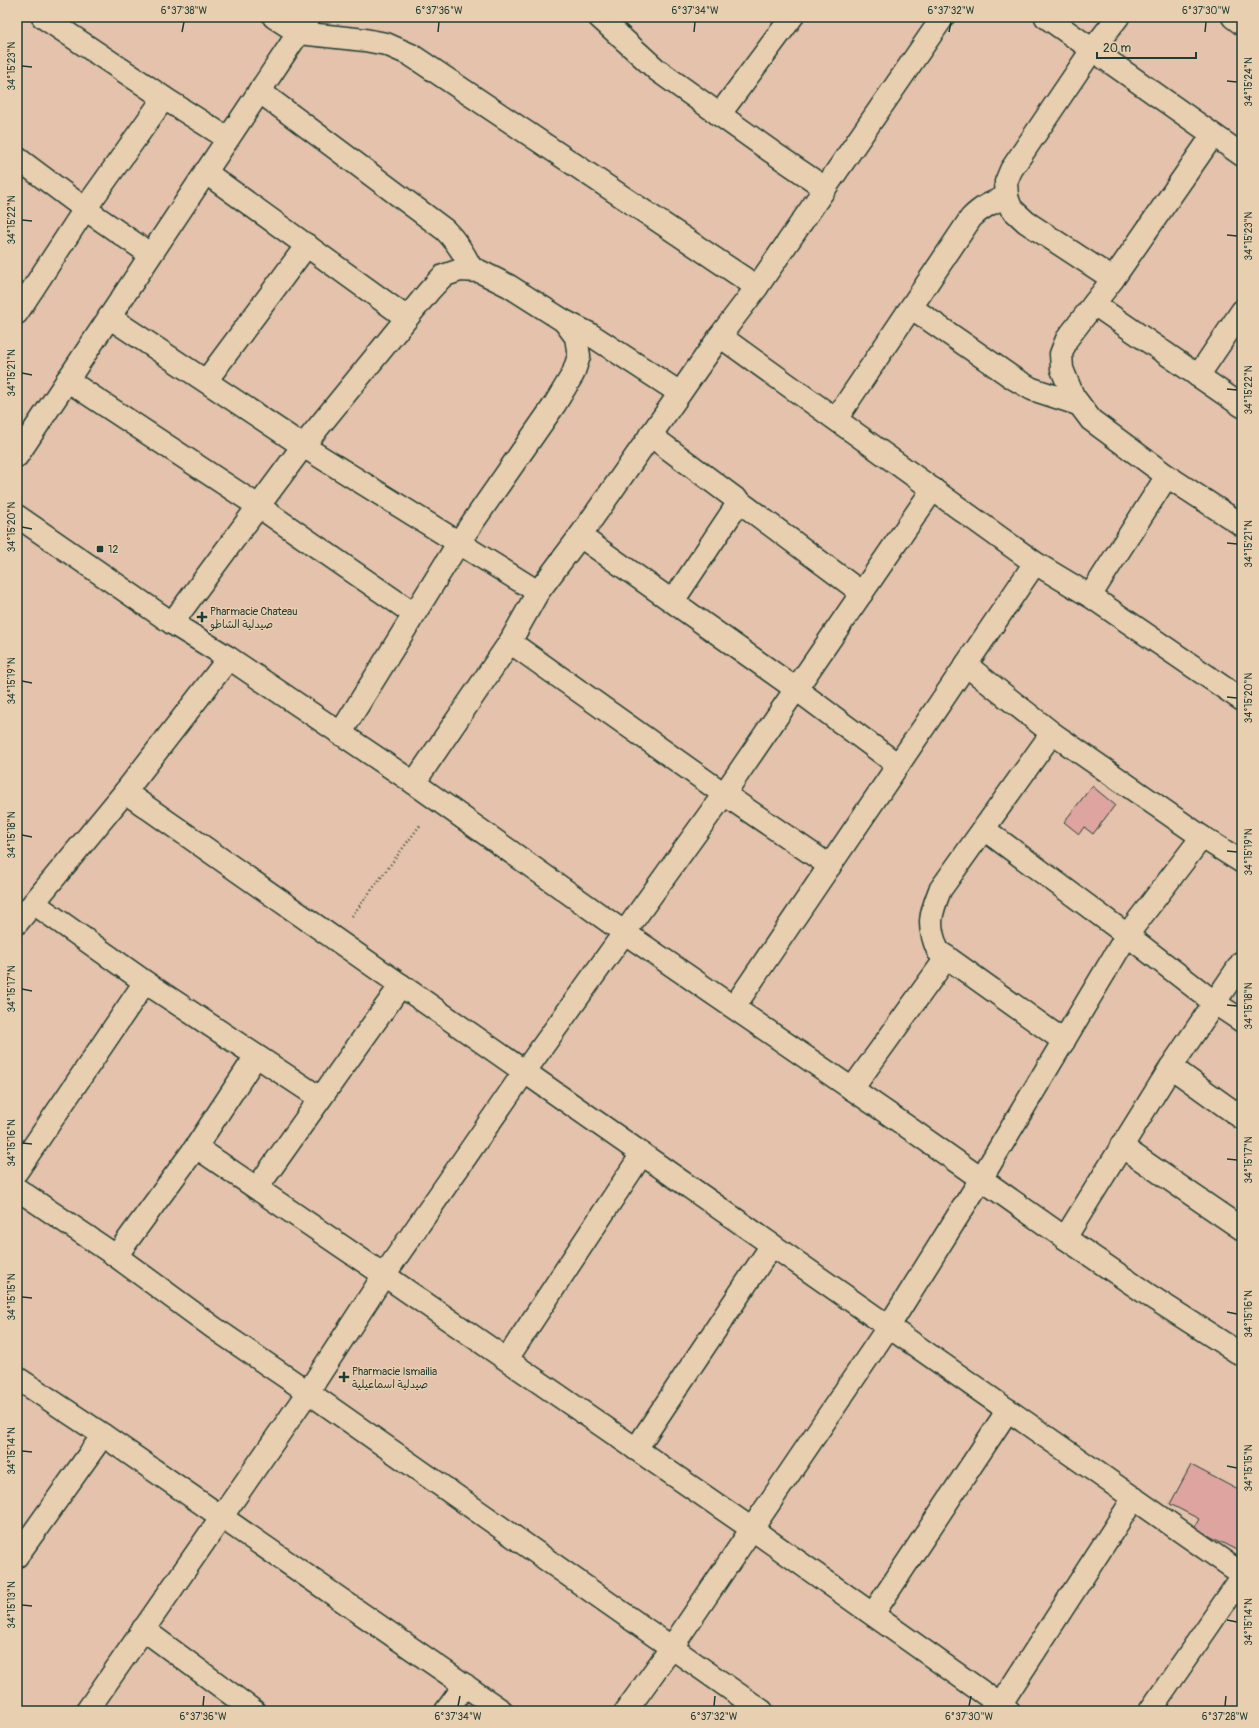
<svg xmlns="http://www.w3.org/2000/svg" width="1259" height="1728" font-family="Pangolin,'Playpen Sans Arabic',sans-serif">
	<rect width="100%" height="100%" fill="#e5c2ab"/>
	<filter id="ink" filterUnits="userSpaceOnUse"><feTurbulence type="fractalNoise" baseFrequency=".025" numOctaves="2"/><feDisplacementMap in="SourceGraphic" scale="8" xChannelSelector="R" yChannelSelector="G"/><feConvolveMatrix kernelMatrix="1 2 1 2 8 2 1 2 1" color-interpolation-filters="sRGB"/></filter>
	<g filter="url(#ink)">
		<g fill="#dea4a0" stroke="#1f3d34">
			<polygon points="1092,786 1115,805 1093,834 1084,827 1079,834 1064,822"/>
			<polygon points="1191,1465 1242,1492 1242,1553 1194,1528 1199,1519 1170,1504"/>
		</g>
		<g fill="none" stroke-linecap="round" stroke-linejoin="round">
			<g stroke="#1f3d34" stroke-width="25">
				<g id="minor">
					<polyline points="43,17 164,98 227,138"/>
					<polyline points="274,17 299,33 365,40 386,44 411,55 757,287"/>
					<polyline points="599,17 657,70 772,152 825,188"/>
					<polyline points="1046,17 1242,155"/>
					<polyline points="1233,17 1242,24"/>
					<path d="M259,91L445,230C457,242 465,255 472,270"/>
					<polyline points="719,115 792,17"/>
					<polyline points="17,158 85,209 150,254"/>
					<polyline points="205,172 407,318"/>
					<polyline points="1113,279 1213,135"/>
					<polyline points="1094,304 1242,406"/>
					<polyline points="912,308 1013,378 1032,389 1078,404"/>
					<polyline points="17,313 85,209 164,98"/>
					<polyline points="109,317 303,446 538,592"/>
					<polyline points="720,336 1035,563 1090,596 1242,700"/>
					<polyline points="1198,376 1242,311"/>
					<polyline points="67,380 258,506 414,614"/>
					<polyline points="206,381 307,245"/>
					<path d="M836,419L971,218C982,207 992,202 1007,197"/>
					<polyline points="650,435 862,593"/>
					<polyline points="17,456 309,17"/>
					<polyline points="1167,476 1242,525"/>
					<polyline points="17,516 172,623 229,658 414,783 625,933 909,1128 1065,1238 1150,1296 1242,1355"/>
					<polyline points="580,536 796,689 898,765"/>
					<polyline points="1090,596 1167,476 1091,420 1073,396 1062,369 1061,354 1067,339 1113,279 1026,222 1011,208 1007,197 1006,182 1011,170 1092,50 1118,17"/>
					<polyline points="673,601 739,502"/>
					<polyline points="172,623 303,446 429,291 443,276 460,270 479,271 509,286 564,321 588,333 680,393"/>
					<polyline points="510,642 724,794 830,866"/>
					<polyline points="966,665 1052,733 1202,837 1242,862"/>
					<path d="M1052,733L940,890C930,915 927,925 938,951L1064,1041"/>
					<polyline points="340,734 459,542 555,404 573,374 579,356 576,337 564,321"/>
					<polyline points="414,783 510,642 538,592 580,536 720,336 757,287 943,17"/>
					<polyline points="125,792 1242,1574"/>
					<polyline points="984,829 1127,935 1215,1003 1242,1021"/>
					<polyline points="35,904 145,982 320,1098"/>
					<polyline points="17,923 125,792 229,658"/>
					<polyline points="734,1007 1035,563"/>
					<polyline points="1171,1067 1242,1118"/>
					<polyline points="852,1089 947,957"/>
					<polyline points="1121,1146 1242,1229"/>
					<polyline points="196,1147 384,1275 752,1529 1009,1711"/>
					<polyline points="17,1171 145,982"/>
					<polyline points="257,1188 401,985"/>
					<polyline points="17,1189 116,1256 214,1328 308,1392 762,1711"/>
					<polyline points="1065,1238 1171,1067 1242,962"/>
					<polyline points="116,1256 196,1147 256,1056"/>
					<polyline points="507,1359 642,1154"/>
					<polyline points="17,1378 103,1435 502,1711"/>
					<polyline points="636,1449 772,1245"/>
					<polyline points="17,1556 103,1435"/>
					<polyline points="873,1614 1008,1410"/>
					<polyline points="143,1629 254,1711"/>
					<polyline points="1000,1705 1134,1498"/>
					<polyline points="87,1711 308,1392 384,1275 525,1071 724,794 933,489"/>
					<polyline points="446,1711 465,1685"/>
					<polyline points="626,1711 672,1647 889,1326 981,1179 1127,935 1202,837"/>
					<polyline points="1150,1711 1242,1577"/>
				</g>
			</g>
			<polyline stroke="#1f3d34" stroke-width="2.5" stroke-dasharray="1 3" stroke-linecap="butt" points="352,916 421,824"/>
			<use href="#minor" stroke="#e8cfb0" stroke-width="22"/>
		</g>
	</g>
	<path fill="none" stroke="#1f3d34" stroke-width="1.5" d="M182,32L184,22M438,32L439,22M694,32L695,22M949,32L951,22M1205,32L1206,22M22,66L32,67M1227,81L1237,82M22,220L32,221M1227,235L1237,236M22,373L32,375M1227,389L1237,390M22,527L32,529M1227,543L1237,544M22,681L32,683M1227,697L1237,698M22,835L32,837M1227,851L1237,852M22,989L32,991M1227,1005L1237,1006M22,1143L32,1144M1227,1159L1237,1160M22,1297L32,1298M1227,1312L1237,1314M22,1451L32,1452M1227,1466L1237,1468M22,1605L32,1606M1227,1620L1237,1622M203,1706L204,1696M458,1706L460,1696M714,1706L715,1696M969,1706L971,1696M1225,1706L1226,1696"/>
	<g fill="#1f3d34" stroke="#e8cfb0" stroke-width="1.5">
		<rect x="96" y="545" width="8" height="8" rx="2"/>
		<path d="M200 611h4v4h4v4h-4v4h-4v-4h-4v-4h4z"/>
		<path d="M342 1371h4v4h4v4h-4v4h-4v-4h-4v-4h4z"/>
	</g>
	<g text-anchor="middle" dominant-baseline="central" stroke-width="3" stroke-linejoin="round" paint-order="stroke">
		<g font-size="11" fill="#1f3d34" stroke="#e8cfb0" text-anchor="start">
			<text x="108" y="549">12</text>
			<text x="210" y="611">Pharmacie Chateau<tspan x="210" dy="13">صيدلية الشاطو</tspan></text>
			<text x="352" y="1371">Pharmacie Ismailia<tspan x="352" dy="13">صيدلية اسماعيلية</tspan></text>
		</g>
	</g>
	<rect width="1259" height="1728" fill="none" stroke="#e8cfb0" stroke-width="44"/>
	<path d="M1097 52v6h99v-6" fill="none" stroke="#1f3d34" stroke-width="2"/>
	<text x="1103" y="52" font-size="12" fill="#1f3d34" stroke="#e8cfb0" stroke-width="3" paint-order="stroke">20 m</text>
	<rect x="22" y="22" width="1215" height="1684" fill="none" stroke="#1f3d34" stroke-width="1.5"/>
	<g font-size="10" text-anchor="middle" fill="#1f3d34">
		<text x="184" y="14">6°37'38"W</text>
		<text x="439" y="14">6°37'36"W</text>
		<text x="695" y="14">6°37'34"W</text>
		<text x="951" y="14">6°37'32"W</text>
		<text x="1206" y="14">6°37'30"W</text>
		<text transform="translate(11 66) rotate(-90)" y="4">34°15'23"N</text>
		<text transform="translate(1248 82) rotate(-90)" y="4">34°15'24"N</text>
		<text transform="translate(11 220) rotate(-90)" y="4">34°15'22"N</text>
		<text transform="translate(1248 236) rotate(-90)" y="4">34°15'23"N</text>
		<text transform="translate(11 373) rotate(-90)" y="4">34°15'21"N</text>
		<text transform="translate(1248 390) rotate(-90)" y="4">34°15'22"N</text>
		<text transform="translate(11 527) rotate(-90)" y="4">34°15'20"N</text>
		<text transform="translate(1248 544) rotate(-90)" y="4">34°15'21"N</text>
		<text transform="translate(11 681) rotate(-90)" y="4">34°15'19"N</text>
		<text transform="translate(1248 698) rotate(-90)" y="4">34°15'20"N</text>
		<text transform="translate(11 835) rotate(-90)" y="4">34°15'18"N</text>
		<text transform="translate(1248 852) rotate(-90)" y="4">34°15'19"N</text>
		<text transform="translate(11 989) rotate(-90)" y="4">34°15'17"N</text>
		<text transform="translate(1248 1006) rotate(-90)" y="4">34°15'18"N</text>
		<text transform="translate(11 1143) rotate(-90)" y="4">34°15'16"N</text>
		<text transform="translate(1248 1160) rotate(-90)" y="4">34°15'17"N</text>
		<text transform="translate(11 1297) rotate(-90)" y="4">34°15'15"N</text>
		<text transform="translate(1248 1314) rotate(-90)" y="4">34°15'16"N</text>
		<text transform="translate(11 1451) rotate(-90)" y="4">34°15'14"N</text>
		<text transform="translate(1248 1468) rotate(-90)" y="4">34°15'15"N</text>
		<text transform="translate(11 1605) rotate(-90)" y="4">34°15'13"N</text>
		<text transform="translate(1248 1622) rotate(-90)" y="4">34°15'14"N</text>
		<text x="203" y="1720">6°37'36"W</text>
		<text x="458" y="1720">6°37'34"W</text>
		<text x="714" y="1720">6°37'32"W</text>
		<text x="969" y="1720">6°37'30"W</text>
		<text x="1225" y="1720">6°37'28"W</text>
	</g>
</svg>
